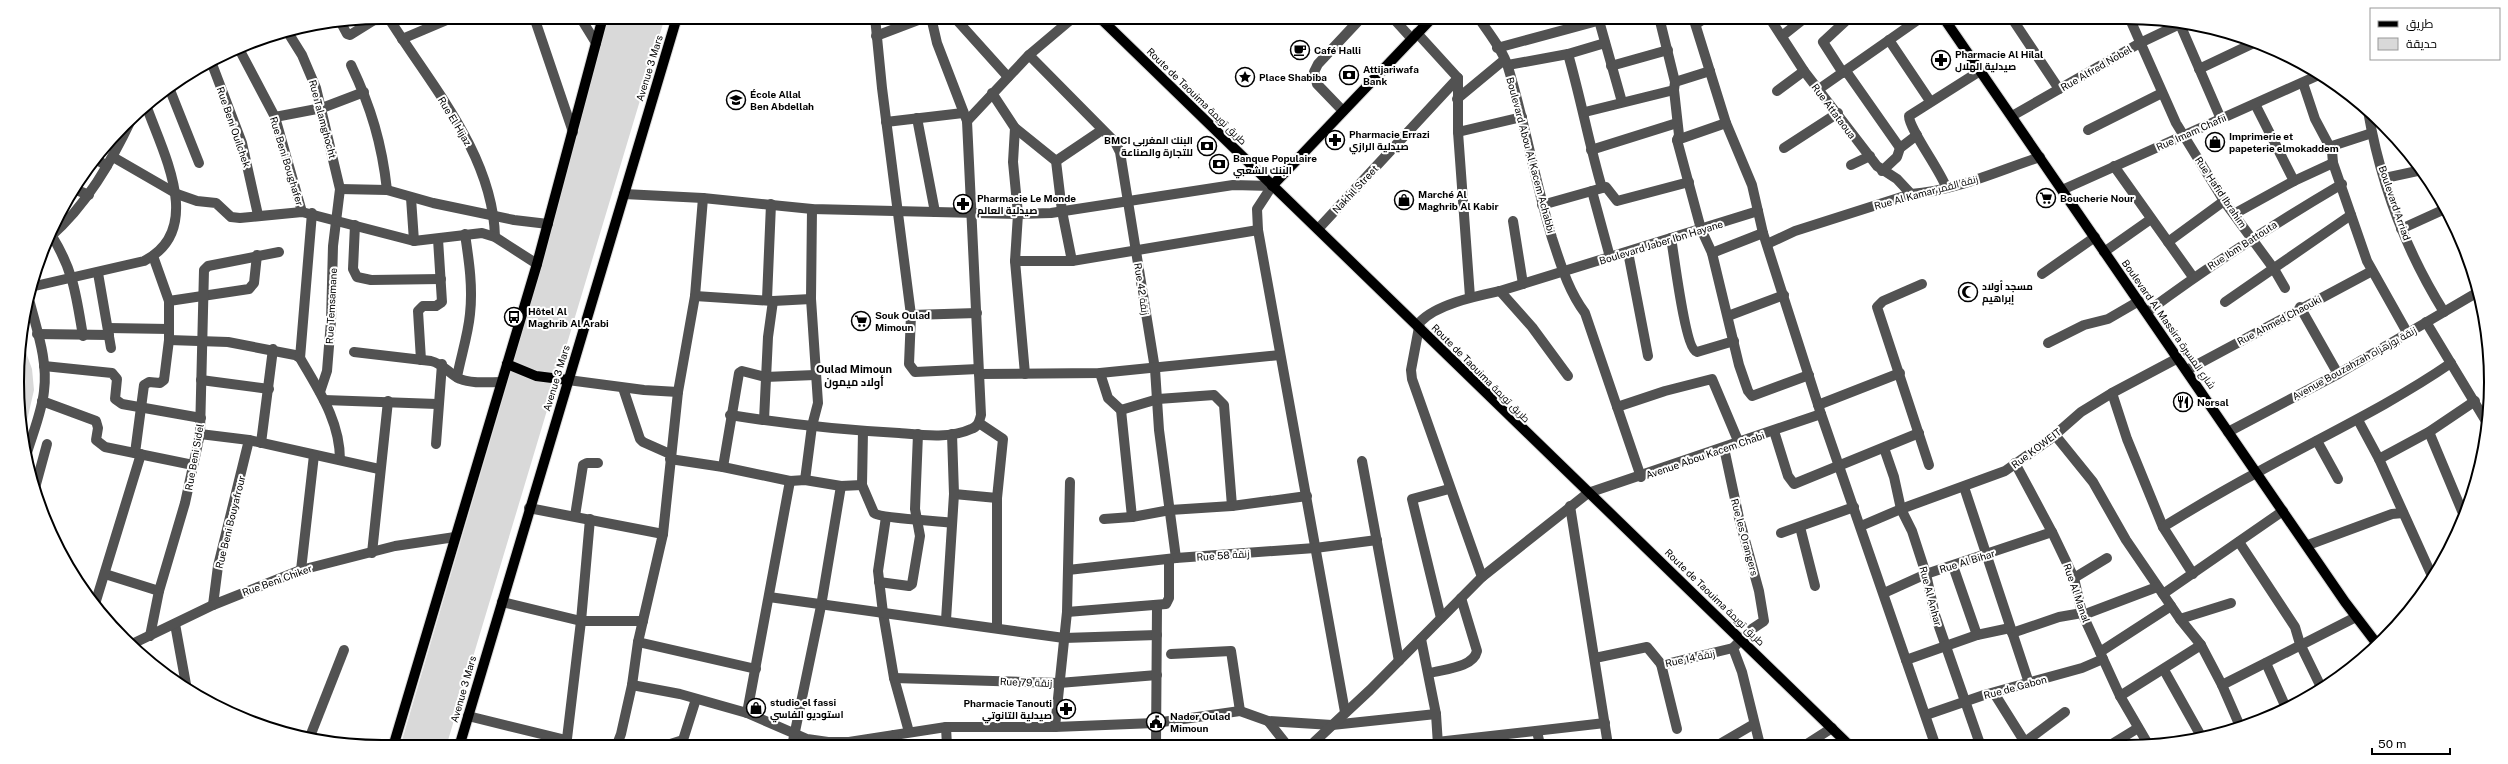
<svg xmlns="http://www.w3.org/2000/svg" width="2508" height="764" font-family="'Public Sans',Cairo,sans-serif">
	<rect width="100%" height="100%" fill="#fff"/>
	<g fill="#d9d9d9">
		<polygon points="608,17 665,17 446,747 400,747 508,381"/>
		<polygon points="20,336 32,369 34,390 23,438 18,406"/>
	</g>
	<g fill="none" stroke-linecap="round" stroke-linejoin="round">
		<g stroke="#dbdbdb" stroke-width="12">
			<g id="major">
				<polyline points="1099,17 1848,744"/>
				<polyline points="1943,17 2345,602 2377,644"/>
				<polyline points="1272,186 1433,17"/>
				<polyline points="507,364 536,376 568,380"/>
				<polyline points="393,747 537,264 603,17"/>
				<polyline points="459,747 677,17"/>
			</g>
		</g>
		<g stroke="#525252" stroke-width="10">
			<path d="M388,17C430,84 493,154 495,237"/>
			<polyline points="534,17 573,132"/>
			<polyline points="580,17 596,43"/>
			<polyline points="875,17 882,88 911,315 909,364 915,372 978,369"/>
			<polyline points="954,17 1008,77"/>
			<polyline points="1392,17 1412,39"/>
			<path d="M1478,17C1488,32 1503,50 1508,67C1525,123 1535,181 1552,238C1561,265 1568,290 1585,313L1641,477"/>
			<polyline points="1598,17 1622,102"/>
			<polyline points="1659,17 1675,82 1674,90 1679,135 1677,140 1701,229 1712,253 1739,365 1748,391 1752,396 1809,375"/>
			<polyline points="1693,17 1726,123 1752,185 1763,233 1821,414 1935,744"/>
			<polyline points="1769,17 1804,71 1877,166 1897,179 1911,194"/>
			<polyline points="2011,17 2059,89"/>
			<polyline points="2129,17 2176,123 2224,201 2274,269 2285,288"/>
			<polyline points="340,21 347,34 350,35 379,17"/>
			<polyline points="2179,22 2221,119"/>
			<polyline points="1696,24 1707,17"/>
			<polyline points="287,31 302,55 316,88 340,189 333,246 331,321 327,371 320,392"/>
			<polyline points="1417,33 1458,78"/>
			<polyline points="876,36 926,17"/>
			<polyline points="1782,36 1806,17"/>
			<polyline points="402,39 454,17"/>
			<polyline points="1889,40 1930,101"/>
			<polyline points="238,47 275,117 302,212"/>
			<polyline points="1497,48 1612,17"/>
			<path d="M1568,54C1581,99 1589,144 1602,188"/>
			<polyline points="1029,55 1115,142 1120,152 1155,369 1159,430 1176,558"/>
			<polyline points="212,64 242,143 258,215"/>
			<path d="M351,65C371,107 382,144 387,190"/>
			<polyline points="1508,65 1568,54 1605,43"/>
			<polyline points="1611,66 1668,50"/>
			<polyline points="2199,69 2256,42"/>
			<polyline points="1846,71 1900,148"/>
			<polyline points="1843,73 1823,42 1850,17"/>
			<polyline points="1458,78 1458,132 1470,297"/>
			<polyline points="1675,82 1710,71"/>
			<polyline points="2303,83 2315,119 2332,151 2333,163 2367,261 2408,334"/>
			<polyline points="1819,89 1922,17"/>
			<polyline points="170,90 199,163"/>
			<polyline points="1777,91 1804,71"/>
			<polyline points="992,93 1015,128 1056,161 1062,211 1072,261"/>
			<polyline points="1457,99 1504,60"/>
			<polyline points="2255,104 2294,181"/>
			<polyline points="1343,111 1317,84 1314,72 1318,64 1362,17"/>
			<path d="M2368,111C2380,181 2406,251 2444,312"/>
			<polyline points="1585,112 1674,90"/>
			<polyline points="2012,116 2140,43 2182,23"/>
			<polyline points="275,117 322,108 364,92"/>
			<polyline points="917,118 935,212"/>
			<polyline points="967,121 1029,55 1074,17"/>
			<polyline points="886,122 963,113"/>
			<polyline points="1015,128 1013,162 1018,214 1015,261 1025,374"/>
			<polyline points="2088,130 2162,93"/>
			<polyline points="1458,132 1522,117"/>
			<polyline points="1677,140 1726,123"/>
			<polyline points="2329,147 2372,133"/>
			<polyline points="1784,148 1838,113"/>
			<polyline points="1591,150 1677,123"/>
			<polyline points="113,157 177,194 197,201 216,203 231,217 240,218 302,212 414,241 482,233 495,237 537,264"/>
			<polyline points="94,158 107,166"/>
			<polyline points="1056,161 1102,130"/>
			<polyline points="1851,165 1870,156"/>
			<polyline points="2114,166 2193,277"/>
			<polyline points="1882,171 1897,157 1900,148 1917,135"/>
			<polyline points="2385,178 2422,170"/>
			<polyline points="1272,186 1257,209 1258,230 1345,712"/>
			<path d="M1946,187C1940,170 1909,129 1909,116L1980,71"/>
			<polyline points="74,189 89,195"/>
			<polyline points="340,189 387,190 433,203 514,220 548,224"/>
			<polyline points="2062,190 2321,74"/>
			<polyline points="1592,191 1610,257"/>
			<polyline points="624,194 703,198 812,209 1018,214 1051,213 1233,185 1272,186"/>
			<polyline points="411,198 414,241"/>
			<polyline points="1542,205 1606,187 1617,201 1689,182"/>
			<polyline points="2234,214 2294,181 2333,163"/>
			<polyline points="1513,221 1523,284"/>
			<polyline points="355,225 353,269 357,277 371,280 441,279"/>
			<polyline points="1318,229 1458,78"/>
			<polyline points="2401,229 2445,209"/>
			<path d="M52,236C74,272 76,295 83,336"/>
			<path d="M49,238C87,205 111,162 132,118"/>
			<path d="M1671,238C1674,254 1685,349 1697,352L1734,341"/>
			<polyline points="2168,242 2224,201"/>
			<path d="M1767,244L1795,231L1911,194C1955,191 1998,171 2040,157"/>
			<polyline points="1628,252 1648,356"/>
			<polyline points="2104,252 2151,219"/>
			<polyline points="1712,253 1763,233"/>
			<polyline points="1015,261 1072,261 1258,230"/>
			<polyline points="98,273 111,348"/>
			<polyline points="2042,274 2095,237"/>
			<polyline points="1922,284 1883,301 1877,307 1929,465"/>
			<path d="M35,286L144,261C206,230 162,151 146,105"/>
			<polyline points="1500,291 1532,327 1568,376"/>
			<polyline points="695,296 773,301 811,299"/>
			<polyline points="767,299 771,204"/>
			<polyline points="169,301 249,289 254,283 257,255"/>
			<polyline points="2225,302 2351,215"/>
			<polyline points="2300,307 2338,374"/>
			<path d="M2147,312C2210,265 2274,224 2342,184"/>
			<polyline points="911,315 977,313"/>
			<polyline points="1728,316 1784,295"/>
			<polyline points="2426,322 2487,423"/>
			<polyline points="108,328 169,329"/>
			<polyline points="37,334 109,335"/>
			<path d="M169,340L228,342L295,355L300,358C319,391 340,421 340,460"/>
			<polyline points="2048,343 2084,325 2108,319 2139,301"/>
			<path d="M354,352L431,361C444,364 449,374 460,379C472,384 489,382 501,382"/>
			<polyline points="300,358 312,213"/>
			<polyline points="421,360 418,311 423,306 436,306 442,302 438,239"/>
			<polyline points="44,366 112,373 117,379 115,399 122,404 201,418"/>
			<polyline points="2187,370 2372,271"/>
			<polyline points="1100,373 1108,398 1121,410 1132,517"/>
			<polyline points="979,374 1100,373 1280,355"/>
			<path d="M457,377C461,356 468,335 470,314C473,287 469,261 465,234"/>
			<polyline points="201,380 269,389"/>
			<polyline points="568,380 644,390 678,392"/>
			<polyline points="623,388 640,439 643,442 670,454"/>
			<polyline points="2112,393 2127,439 2163,527 2193,574"/>
			<polyline points="324,400 437,404"/>
			<polyline points="42,401 96,421 98,428 96,440 105,447 193,465"/>
			<polyline points="1818,405 1900,373"/>
			<polyline points="1617,407 1665,391 1712,379 1739,443"/>
			<polyline points="1121,410 1158,399 1214,395 1224,405 1232,506"/>
			<path d="M730,415C786,424 842,430 899,433C921,435 950,439 971,429C978,427 979,422 981,415L967,121L937,43L931,17"/>
			<polyline points="764,420 768,337 773,301"/>
			<polyline points="2358,420 2379,459 2432,576"/>
			<polyline points="979,423 1003,439 997,498 997,627"/>
			<path d="M863,431L862,485L874,513C879,518 939,521 952,523"/>
			<polyline points="1774,431 1788,476 1794,484 1919,433"/>
			<polyline points="2228,432 2338,374 2478,292"/>
			<polyline points="2429,432 2462,511"/>
			<polyline points="200,434 249,440 379,469"/>
			<polyline points="2055,435 2093,482 2126,540 2180,619 2201,645 2222,685 2239,724"/>
			<polyline points="2317,441 2338,479"/>
			<polyline points="261,443 273,349"/>
			<polyline points="436,444 442,364"/>
			<polyline points="1884,448 1894,477 1901,509 1912,531 1926,574 1935,615 1980,744"/>
			<polyline points="135,453 144,385 149,382 160,383 164,380 169,340 169,301 153,256"/>
			<path d="M26,456C32,435 42,412 44,391C48,361 37,331 30,303"/>
			<polyline points="670,459 723,467 790,481 805,480 841,486 862,485"/>
			<polyline points="2379,459 2429,432 2475,401"/>
			<polyline points="1362,461 1399,661"/>
			<polyline points="2015,463 2052,532 2074,578 2082,613 2120,696 2148,744"/>
			<polyline points="723,467 739,373 742,371 765,377 815,375"/>
			<polyline points="805,480 812,426 818,403 811,299 812,209"/>
			<polyline points="1964,487 2029,683"/>
			<polyline points="35,488 47,444"/>
			<polyline points="954,494 997,498"/>
			<polyline points="1570,506 1608,745"/>
			<polyline points="529,508 663,534"/>
			<polyline points="575,516 583,465 587,463 598,463"/>
			<polyline points="886,517 878,571 883,613 894,678 909,732"/>
			<polyline points="1104,519 1132,517 1170,510 1232,506 1307,496"/>
			<polyline points="1861,526 1901,509 2005,471 2049,440 2081,412 2112,393 2178,358"/>
			<polyline points="1800,527 1815,586"/>
			<path d="M2163,527C2194,508 2226,489 2258,472C2323,436 2390,405 2451,363"/>
			<polyline points="1781,533 1854,507"/>
			<polyline points="2239,542 2295,627 2300,644 2321,687"/>
			<polyline points="2308,545 2392,514 2403,513"/>
			<polyline points="372,553 388,401"/>
			<polyline points="1953,566 1977,635"/>
			<polyline points="301,570 314,455"/>
			<polyline points="1068,570 1176,558 1315,548 1377,540"/>
			<polyline points="105,574 159,591"/>
			<path d="M1482,577L1412,379L1411,370L1420,322C1437,304 1477,296 1500,291L1758,211"/>
			<polyline points="2074,578 2107,558"/>
			<polyline points="879,582 909,586 912,584 920,536 915,509 918,434"/>
			<polyline points="1884,593 1926,574 2052,532"/>
			<polyline points="2163,594 2283,511"/>
			<polyline points="769,597 1064,638 1157,635"/>
			<polyline points="502,602 581,621 643,621"/>
			<polyline points="95,604 141,454"/>
			<polyline points="213,605 218,566 249,440"/>
			<polyline points="1067,612 1166,604 1169,598 1169,560"/>
			<polyline points="2083,615 2157,587"/>
			<polyline points="1441,618 1412,499 1449,489"/>
			<polyline points="2180,619 2231,603"/>
			<polyline points="946,620 954,494 952,434"/>
			<polyline points="175,624 187,690"/>
			<polyline points="2012,633 2059,617 2082,613"/>
			<polyline points="150,636 159,591 185,503 200,434 204,270 208,266 279,252"/>
			<polyline points="1421,639 1436,714 1438,745"/>
			<polyline points="638,642 756,669"/>
			<polyline points="130,645 213,605 301,570 395,546 455,537"/>
			<polyline points="1733,648 1742,672 1760,745"/>
			<polyline points="2100,652 2171,606"/>
			<polyline points="1171,654 1231,651 1240,711"/>
			<polyline points="1595,658 1647,647 1661,664 1666,664 1733,648 1752,629 1764,621 1759,591 1739,518 1724,448"/>
			<polyline points="1906,660 1977,635 2010,628"/>
			<polyline points="2266,663 2287,710"/>
			<polyline points="1661,664 1677,729"/>
			<polyline points="2164,670 2201,736"/>
			<path d="M1430,673C1444,669 1473,668 1477,651L1461,598"/>
			<polyline points="894,678 1059,683 1157,675"/>
			<polyline points="632,685 680,694 747,713 807,739 828,742 849,742 946,727 1055,727 1155,723 1240,711 1268,721 1332,725 1436,714"/>
			<polyline points="2222,685 2356,617"/>
			<polyline points="1994,693 2026,744"/>
			<polyline points="2120,696 2201,645"/>
			<polyline points="747,713 790,481"/>
			<polyline points="1926,715 1984,695 2082,668 2103,659"/>
			<polyline points="468,716 566,740"/>
			<polyline points="1268,721 1287,745"/>
			<polyline points="946,727 947,746"/>
			<polyline points="1055,727 1067,612 1070,482"/>
			<polyline points="1537,731 1540,745"/>
			<polyline points="309,739 344,650"/>
			<polyline points="683,740 696,699"/>
			<polyline points="1437,742 1605,723"/>
			<polyline points="2025,742 2065,712"/>
			<polyline points="1807,744 1832,728"/>
			<polyline points="2112,744 2138,728"/>
			<polyline points="1311,745 1370,690 1482,577 1588,493 1821,414"/>
			<polyline points="1718,745 1754,724"/>
			<polyline points="792,746 821,606 841,486"/>
			<polyline points="893,746 894,735"/>
			<polyline points="1156,746 1157,606"/>
			<polyline points="566,747 581,621 590,519"/>
			<polyline points="616,747 621,734 632,685 638,642 663,534 678,392 695,296 703,198"/>
			<polyline points="640,747 667,745 683,740 686,746"/>
		</g>
		<use href="#major" stroke="#000" stroke-width="10"/>
	</g>
	<defs>
		<g id="cafe-ring" transform="scale(1)"><circle r="9.5" fill="#fff" stroke="#000" stroke-width="1.5"/><path d="M-5.5-4.5H6V0H3Q3 3.5 0 3.5H-2.5Q-5.5 3.5-5.5 0ZM3-3.2v2h1.7v-2ZM-6 4.5H4V6H-6Z" fill="#000"/></g>
		<g id="pharmacy-ring" transform="scale(1)"><circle r="9.5" fill="#fff" stroke="#000" stroke-width="1.5"/><path d="M-2-6h4v4h4v4h-4v4h-4v-4h-4v-4h4Z" fill="#000"/></g>
		<g id="bank-ring" transform="scale(1)"><circle r="9.5" fill="#fff" stroke="#000" stroke-width="1.5"/><path d="M-6-4H6V4H-6ZM0-2.3a2.3 2.3 0 1 0 0 4.6a2.3 2.3 0 1 0 0-4.6Z" fill="#000"/></g>
		<g id="sight-ring" transform="scale(1)"><circle r="9.5" fill="#fff" stroke="#000" stroke-width="1.5"/><path d="M0-6L1.8-2.2L6-1.7L2.9 1.2L3.7 5.4L0 3.3L-3.7 5.4L-2.9 1.2L-6-1.7L-1.8-2.2Z" fill="#000"/></g>
		<g id="school-ring" transform="scale(1)"><circle r="9.5" fill="#fff" stroke="#000" stroke-width="1.5"/><path d="M0-5L7-2L0 1L-7-2ZM-4 1L0 2.5L4 1V4Q0 6-4 4Z" fill="#000"/></g>
		<g id="shop-ring" transform="scale(1)"><circle r="9.5" fill="#fff" stroke="#000" stroke-width="1.5"/><path d="M-5-2.5h2.3a2.7 3.5 0 0 1 5.4 0H5L5.5 6h-11ZM-1.5-2.5h3a1.5 2.3 0 0 0-3 0Z" fill="#000"/></g>
		<g id="supermarket-ring" transform="scale(1)"><circle r="9.5" fill="#fff" stroke="#000" stroke-width="1.5"/><path d="M-6-5.5h2.5l.6 2H6L4.5 2H-2.5L-4.4-4H-6ZM-1.5 3.2a1.3 1.3 0 1 0 .1 0ZM3 3.2a1.3 1.3 0 1 0 .1 0Z" fill="#000"/></g>
		<g id="mosque-ring" transform="scale(1)"><circle r="9.5" fill="#fff" stroke="#000" stroke-width="1.5"/><path d="M3.5-4.9A6 6 0 1 0 3.5 4.9A5 5 0 1 1 3.5-4.9Z" fill="#000"/></g>
		<g id="bus-ring" transform="scale(1)"><circle r="9.5" fill="#fff" stroke="#000" stroke-width="1.5"/><path d="M-5-6H5V4H4V6H2V4H-2V6H-4V4H-5ZM-3.5-4V0h7V-4ZM-3.5 1.2v1.5H-2V1.2ZM2 1.2v1.5H3.5V1.2Z" fill="#000"/></g>
		<g id="restaurant-ring" transform="scale(1)"><circle r="9.5" fill="#fff" stroke="#000" stroke-width="1.5"/><path d="M-5-6h1v4h1v-4h1v4h1v-4h1v5L-1.5 .5V6h-2V.5L-5-1ZM5-6V6H3V1.5H1.5Q1.5-4 5-6Z" fill="#000"/></g>
		<g id="civic-ring" transform="scale(1)"><circle r="9.5" fill="#fff" stroke="#000" stroke-width="1.5"/><path d="M-.6-6.5H3V-4.5H.6V-3L4-1V1h2V6H-6V1h2V-1L-.6-3ZM-1.2 2.5V6h2.4V2.5Z" fill="#000"/></g>
	</defs>
	<g fill-rule="evenodd">
		<use href="#cafe-ring" x="1300" y="50"/>
		<use href="#pharmacy-ring" x="1941" y="60"/>
		<use href="#bank-ring" x="1349" y="75"/>
		<use href="#sight-ring" x="1245" y="77"/>
		<use href="#school-ring" x="736" y="100"/>
		<use href="#pharmacy-ring" x="1335" y="140"/>
		<use href="#shop-ring" x="2215" y="142"/>
		<use href="#bank-ring" x="1207" y="146"/>
		<use href="#bank-ring" x="1219" y="164"/>
		<use href="#supermarket-ring" x="2046" y="198"/>
		<use href="#shop-ring" x="1404" y="200"/>
		<use href="#pharmacy-ring" x="963" y="204"/>
		<use href="#mosque-ring" x="1968" y="292"/>
		<use href="#bus-ring" x="514" y="317"/>
		<use href="#supermarket-ring" x="861" y="321"/>
		<use href="#restaurant-ring" x="2183" y="402"/>
		<use href="#shop-ring" x="756" y="708"/>
		<use href="#pharmacy-ring" x="1066" y="709"/>
		<use href="#civic-ring" x="1156" y="722"/>
	</g>
	<g text-anchor="middle" dominant-baseline="central" stroke-width="4" stroke-linejoin="round" paint-order="stroke">
		<g font-size="10" font-weight="bold" fill="#000" stroke="#fff" text-anchor="start">
			<text x="1314" y="50">Café Halli</text>
			<text x="1955" y="54">Pharmacie Al Hilal<tspan x="1955" dy="12">صيدلية الهلال</tspan></text>
			<text x="1363" y="69">Attijariwafa<tspan x="1363" dy="12">Bank</tspan></text>
			<text x="1259" y="77">Place Shabiba</text>
			<text x="750" y="94">École Allal<tspan x="750" dy="12">Ben Abdellah</tspan></text>
			<text x="1349" y="134">Pharmacie Errazi<tspan x="1349" dy="12">صيدلية الرازي</tspan></text>
			<text x="2229" y="136">Imprimerie et<tspan x="2229" dy="12">papeterie elmokaddem</tspan></text>
			<text x="1193" y="140" text-anchor="end">BMCI البنك المغربي<tspan x="1193" dy="12">للتجارة والصناعة</tspan></text>
			<text x="1233" y="158">Banque Populaire<tspan x="1233" dy="12">البنك الشعبي</tspan></text>
			<text x="1418" y="194">Marché Al<tspan x="1418" dy="12">Maghrib Al Kabir</tspan></text>
			<text x="977" y="198">Pharmacie Le Monde<tspan x="977" dy="12">صيدلية العالم</tspan></text>
			<text x="2060" y="198">Boucherie Nour</text>
			<text x="1982" y="286">مسجد أولاد<tspan x="1982" dy="12">إبراهيم</tspan></text>
			<text x="528" y="311">Hôtel Al<tspan x="528" dy="12">Maghrib Al Arabi</tspan></text>
			<text x="875" y="315">Souk Oulad<tspan x="875" dy="12">Mimoun</tspan></text>
			<text x="2197" y="402">Norsal</text>
			<text x="770" y="702">studio el fassi<tspan x="770" dy="12">استوديو الفاسي</tspan></text>
			<text x="1052" y="703" text-anchor="end">Pharmacie Tanouti<tspan x="1052" dy="12">صيدلية التانوتي</tspan></text>
			<text x="1170" y="716">Nador Oulad<tspan x="1170" dy="12">Mimoun</tspan></text>
		</g>
		<g font-size="10" fill="#000" stroke="#fff">
			<text transform="translate(649 68) rotate(-73)">Avenue 3 Mars</text>
			<text transform="translate(2096 68) rotate(-30)">Rue Alfred Nobel</text>
			<text transform="translate(1197 96) rotate(44)">Route de Taouima طريق تويمة</text>
			<text transform="translate(1834 111) rotate(53)">Rue Attataoua</text>
			<text transform="translate(323 119) rotate(75)">Rue Talamghocht</text>
			<text transform="translate(455 121) rotate(59)">Rue El Hijaz</text>
			<text transform="translate(234 127) rotate(71)">Rue Beni Ouilchek</text>
			<text transform="translate(2191 132) rotate(-24)">Rue Imam Chafii</text>
			<text transform="translate(1531 155) rotate(75)">Boulevard Abou Al Kacem Achabbi</text>
			<text transform="translate(287 161) rotate(73)">Rue Beni Boughafer</text>
			<text transform="translate(1355 189) rotate(-47)">Nakhil Street</text>
			<text transform="translate(1926 192) rotate(-15)">Rue Al Kamar زنقة القمر</text>
			<text transform="translate(2221 192) rotate(56)">Rue Hafid Ibrahim</text>
			<text transform="translate(2395 203) rotate(71)">Boulevard Arriad</text>
			<text transform="translate(1661 242) rotate(-17)">Boulevard Jaber Ibn Hayane</text>
			<text transform="translate(2242 245) rotate(-33)">Rue Ibm Battouta</text>
			<text transform="translate(1142 289) rotate(81)">Rue 42 زنقة</text>
			<text transform="translate(331 306) rotate(-87)">Rue Temsamane</text>
			<text transform="translate(2279 320) rotate(-28)">Rue Ahmed Chaouki</text>
			<text transform="translate(2169 324) rotate(55)">Boulevard Al Massira شارع المسيرة</text>
			<text transform="translate(2354 363) rotate(-29)">Avenue Bouzahzah زنقة بوزهزاه</text>
			<text transform="translate(1481 373) rotate(45)">Route de Taouima طريق تويمة</text>
			<text transform="translate(556 378) rotate(-73)">Avenue 3 Mars</text>
			<text transform="translate(2036 448) rotate(-37)">Rue KOWEIT</text>
			<text transform="translate(1705 455) rotate(-19)">Avenue Abou Kacem Chabi</text>
			<text transform="translate(194 457) rotate(-80)">Rue Beni Sidel</text>
			<text transform="translate(230 522) rotate(-76)">Rue Beni Bouyafrour</text>
			<text transform="translate(1745 537) rotate(75)">Rue les Orangers</text>
			<text transform="translate(1223 555) rotate(-4)">Rue 58 زنقة</text>
			<text transform="translate(1967 561) rotate(-17)">Rue Al Bihar</text>
			<text transform="translate(277 580) rotate(-20)">Rue Beni Chiker</text>
			<text transform="translate(2077 593) rotate(71)">Rue Al Manal</text>
			<text transform="translate(1931 596) rotate(75)">Rue Al Anhar</text>
			<text transform="translate(1715 597) rotate(44)">Route de Taouima طريق تويمة</text>
			<text transform="translate(1690 658) rotate(-12)">Rue 14 زنقة</text>
			<text transform="translate(1026 682) rotate(2)">Rue 79 زنقة</text>
			<text transform="translate(2015 687) rotate(-15)">Rue de Gabon</text>
			<text transform="translate(463 689) rotate(-74)">Avenue 3 Mars</text>
		</g>
		<g font-size="11" font-weight="bold" fill="#000" stroke="#fff">
			<text x="854" y="369">Oulad Mimoun<tspan x="854" dy="13">أولاد ميمون</tspan></text>
		</g>
	</g>
	<path d="M0 0H2508V764H0ZM382 24H2126A358 358 0 0 1 2484 382V382A358 358 0 0 1 2126 740H382A358 358 0 0 1 24 382V382A358 358 0 0 1 382 24Z" fill="#fff" fill-rule="evenodd"/>
	<path fill="none" stroke="#000" stroke-width="2" d="M382 24H2126A358 358 0 0 1 2484 382V382A358 358 0 0 1 2126 740H382A358 358 0 0 1 24 382V382A358 358 0 0 1 382 24Z"/>
	<rect x="2370" y="8" width="130" height="52" fill="#ffffff" stroke="#999999"/>
	<rect x="2378" y="21" width="20" height="6" fill="#000000" stroke="#999999"/>
	<text x="2406" y="28" font-size="12" fill="#000000">طريق</text>
	<rect x="2378" y="38" width="20" height="12" fill="#d9d9d9" stroke="#999999"/>
	<text x="2406" y="48" font-size="12" fill="#000000">حديقة</text>
	<path d="M2372 748v6h78v-6" fill="none" stroke="#000000" stroke-width="2"/>
	<text x="2378" y="748" font-size="12" fill="#000000" stroke="#ffffff" stroke-width="3" paint-order="stroke">50 m</text>
</svg>
